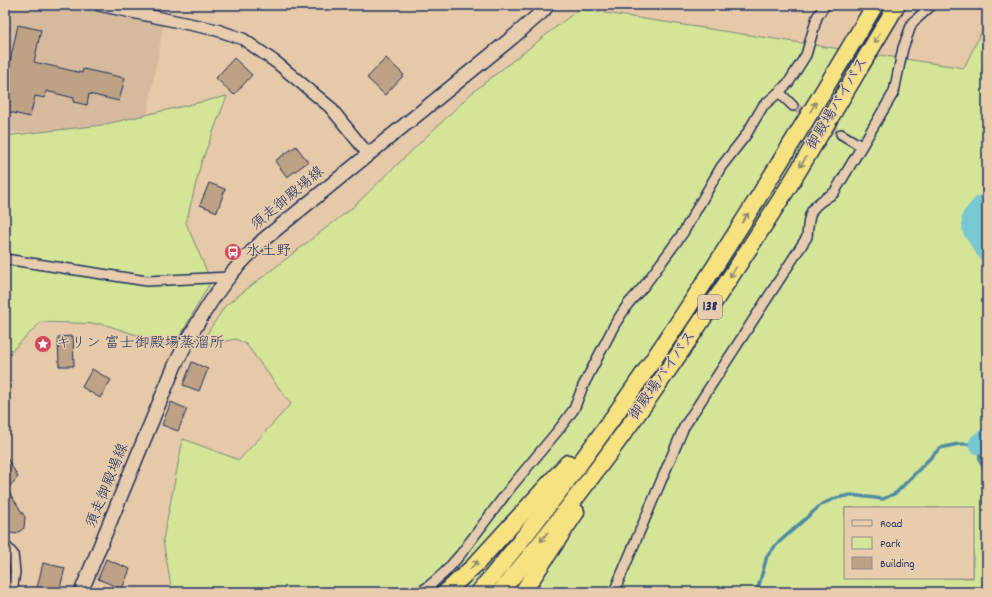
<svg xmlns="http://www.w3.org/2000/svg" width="992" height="597" font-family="Dekko,'Klee One',sans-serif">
	<rect width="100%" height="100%" fill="#e5c9a8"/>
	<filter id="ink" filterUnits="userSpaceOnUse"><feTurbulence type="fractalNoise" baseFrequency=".025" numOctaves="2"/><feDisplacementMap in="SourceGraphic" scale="8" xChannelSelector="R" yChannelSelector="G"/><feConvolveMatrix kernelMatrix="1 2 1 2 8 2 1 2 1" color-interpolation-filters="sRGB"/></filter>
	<g filter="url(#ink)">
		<polygon fill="#d5ba9d" points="5,5 167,5 144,132 5,132"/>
		<g fill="#d4e598" stroke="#788a7b" fill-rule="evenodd">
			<path d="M579,9L964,68L987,20V592H172L163,540L183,439L239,460L291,404L246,344L236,339L199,346L225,306L352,208L473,92ZM845,508H973V578H845Z"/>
			<polygon points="227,96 201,163 186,223 211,281 174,347 103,324 41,322 5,357 5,136 102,125"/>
		</g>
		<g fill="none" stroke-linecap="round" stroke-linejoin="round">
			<polyline stroke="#538ba4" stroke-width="3.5" points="757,592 767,556 777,544 822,504 836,498 851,495 883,499 896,493 940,448 958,444 979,444 980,461 987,474"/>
			<g stroke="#78c8d2" stroke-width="21">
				<polyline points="987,203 982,206 972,218 973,230 987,251"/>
				<polyline points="979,444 987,438"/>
			</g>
		</g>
		<g fill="#bea286" stroke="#1b2f5e">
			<polygon points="18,25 41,30 34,62 82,73 83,69 125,78 119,101 89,94 87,105 73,102 74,98 46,91 45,98 35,96 30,117 5,111 5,84"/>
			<polygon points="234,58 252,75 234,95 216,78"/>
			<polygon points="386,58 404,75 385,95 367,78"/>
			<polygon points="296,146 308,162 287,177 275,161"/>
			<polygon points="209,183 225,189 217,212 200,205"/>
			<polygon points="73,336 74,366 59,366 58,337"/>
			<polygon points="192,362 208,369 199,391 183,385"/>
			<polygon points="92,369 111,380 100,398 82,387"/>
			<polygon points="171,402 187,409 178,431 162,425"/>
			<polygon points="5,454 18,477 7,489 25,517 24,528 16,534 5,532"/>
			<polygon points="106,559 130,569 122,589 98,579"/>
			<polygon points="43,563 65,568 59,592 36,592"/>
		</g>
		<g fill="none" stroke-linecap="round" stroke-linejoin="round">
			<polyline stroke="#bdaa99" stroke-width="9" stroke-dasharray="9 4.5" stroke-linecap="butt" points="793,106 841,134"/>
			<g stroke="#1b2f5e" stroke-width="12">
				<g id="minor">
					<polyline points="779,92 793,106"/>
					<polyline points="841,134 861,146"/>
					<polyline points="5,259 147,281 230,277"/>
					<polyline points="5,545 13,554 15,572 12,592"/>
					<polyline points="420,592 429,586 445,572 460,555 511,487 560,428 574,409 583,386 615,324 628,304 644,286 683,233 721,167 746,135 763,106 779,92 789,82 806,55 817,17 825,5"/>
					<path d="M614,592L684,427L807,237C809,210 810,207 834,193L894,92L903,48L912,23L932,5"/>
				</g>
			</g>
			<g stroke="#1b2f5e" stroke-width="14">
				<polyline id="tertiary" points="99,5 217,30 243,39 277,63 330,107 368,154"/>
			</g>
			<g stroke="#1b2f5e" stroke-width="16">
				<path id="secondary" d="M81,592L175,365C191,333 209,301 232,273C241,262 253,251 263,240L513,37L542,12L548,5"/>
			</g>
			<g stroke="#1b2f5e" stroke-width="19">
				<g id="motorway">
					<polyline points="446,592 475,565 568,463"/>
					<path d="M479,592C631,411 754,208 875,5"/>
					<path d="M500,592C607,466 701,325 789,186C826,126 861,65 897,5"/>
					<polyline points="523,592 576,512"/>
				</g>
			</g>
			<use href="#minor" stroke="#e7cdae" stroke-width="9"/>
			<use href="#tertiary" stroke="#e7cdae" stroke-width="11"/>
			<use href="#secondary" stroke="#e7cdae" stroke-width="13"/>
			<use href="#motorway" stroke="#f7e281" stroke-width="16"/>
		</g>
		<defs><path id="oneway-shaft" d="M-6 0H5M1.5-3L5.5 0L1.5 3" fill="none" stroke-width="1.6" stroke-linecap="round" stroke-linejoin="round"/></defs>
		<g stroke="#898870">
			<use href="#oneway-shaft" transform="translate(877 38) rotate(121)"/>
			<use href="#oneway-shaft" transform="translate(813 107) rotate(-59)"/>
			<use href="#oneway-shaft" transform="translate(803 162) rotate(121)"/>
			<use href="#oneway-shaft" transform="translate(745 218) rotate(-57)"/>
			<use href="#oneway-shaft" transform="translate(733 272) rotate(123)"/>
			<use href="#oneway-shaft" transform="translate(544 537) rotate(128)"/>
			<use href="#oneway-shaft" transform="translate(474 565) rotate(-45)"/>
		</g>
	</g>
	<defs>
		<g id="bus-disc" transform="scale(0.9)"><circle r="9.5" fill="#d1495b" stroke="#e7cdae"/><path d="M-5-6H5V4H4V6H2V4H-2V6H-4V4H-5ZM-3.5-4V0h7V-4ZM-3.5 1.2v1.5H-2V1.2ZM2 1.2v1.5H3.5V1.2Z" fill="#fff"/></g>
		<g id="sight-disc" transform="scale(0.9)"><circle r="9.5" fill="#d1495b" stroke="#e7cdae"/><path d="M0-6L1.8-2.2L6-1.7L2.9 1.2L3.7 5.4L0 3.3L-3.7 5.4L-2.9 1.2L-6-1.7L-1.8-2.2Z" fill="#fff"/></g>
	</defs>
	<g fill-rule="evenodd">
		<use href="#bus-disc" x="233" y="252"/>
		<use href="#sight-disc" x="43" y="344"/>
	</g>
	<g text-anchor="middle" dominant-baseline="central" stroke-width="3" stroke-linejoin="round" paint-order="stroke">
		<rect fill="#e7cdae" stroke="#585e76" stroke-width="1" x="698" y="295" width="24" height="24" rx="3"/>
		<g font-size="14" font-weight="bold" fill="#1b2f5e">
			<text x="710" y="307">138</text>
		</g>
		<g font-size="15" fill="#1b2f5e" stroke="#e7cdae">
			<text transform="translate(838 104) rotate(-59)">御殿場バイパス</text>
			<text transform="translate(288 199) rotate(-40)">須走御殿場線</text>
			<text transform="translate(663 376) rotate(-55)">御殿場バイパス</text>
			<text transform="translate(108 486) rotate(-68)">須走御殿場線</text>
		</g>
		<g font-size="15" fill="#1b2f5e" stroke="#e7cdae" text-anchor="start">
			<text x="246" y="252">水土野</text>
			<text x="56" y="344">キリン 富士御殿場蒸溜所</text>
		</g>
	</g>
	<rect width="992" height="597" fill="none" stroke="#e7cdae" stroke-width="20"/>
	<rect x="10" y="10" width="972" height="577" fill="none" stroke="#1b2f5e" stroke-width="1.5" filter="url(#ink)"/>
	<rect x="844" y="507" width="130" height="72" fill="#e7cdae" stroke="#958e8e"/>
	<rect x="852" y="520" width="20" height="6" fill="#e7cdae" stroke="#958e8e"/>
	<text x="880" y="527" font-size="12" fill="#1b2f5e">Road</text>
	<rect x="852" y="537" width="20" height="12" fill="#d4e598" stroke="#958e8e"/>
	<text x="880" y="547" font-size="12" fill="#1b2f5e">Park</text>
	<rect x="852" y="557" width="20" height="12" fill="#bea286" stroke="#958e8e"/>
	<text x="880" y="567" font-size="12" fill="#1b2f5e">Building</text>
</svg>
